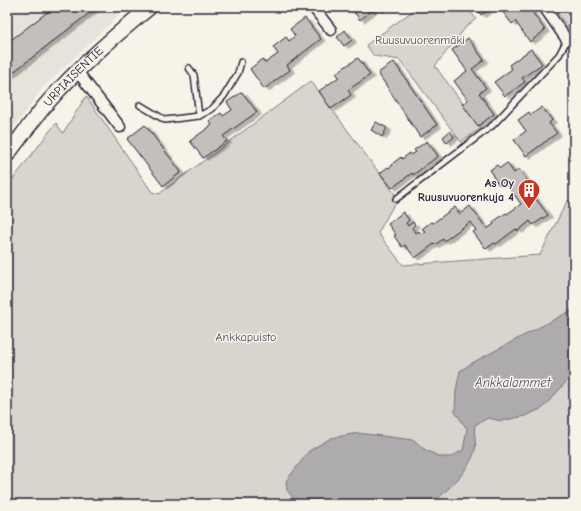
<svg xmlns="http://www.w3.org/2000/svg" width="581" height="511" font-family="'Comic Neue',sans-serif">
	<defs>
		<filter id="shadow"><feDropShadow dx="4.5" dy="2.5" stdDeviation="0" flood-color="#0004"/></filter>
	</defs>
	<rect width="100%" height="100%" fill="#f7f3e8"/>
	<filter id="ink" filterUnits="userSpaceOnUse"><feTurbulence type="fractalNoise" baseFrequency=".025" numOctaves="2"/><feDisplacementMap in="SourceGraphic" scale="8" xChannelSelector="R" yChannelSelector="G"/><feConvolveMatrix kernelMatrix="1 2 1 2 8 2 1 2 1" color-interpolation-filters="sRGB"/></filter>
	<g filter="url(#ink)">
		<polygon fill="#e7e3db" points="7,7 127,7 43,88 7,137"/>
		<g fill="#d8d5cf" stroke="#7d7c85">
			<polygon points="418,7 467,7 476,19 466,27 435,66 481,128 461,142 400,60 374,56 366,45"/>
			<polygon points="553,7 574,7 574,36"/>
			<polygon points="311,81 400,201 393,206 378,233 403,265 540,255 567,201 574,201 574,504 7,504 7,187 56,123 63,133 86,96 152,192 159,194"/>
		</g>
		<path fill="#aeabad" stroke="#76747f" d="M574,309V373L567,381L543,408L525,416L501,421L488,418L475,425C473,433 477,442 475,450C469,472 448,489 432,504H296V502L287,490L286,481L309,451L331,438L358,433L414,440L424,449L440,457H451L463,450L467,429L455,412L456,390L460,371L472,363Z"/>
		<g fill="#c2bfbd" stroke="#22223b" filter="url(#shadow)">
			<polygon points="54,7 97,7 7,77 7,43"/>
			<polygon points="347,7 383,7 379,10 376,7 360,20 353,10 350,12"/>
			<polygon points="475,7 486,7 488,10 481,15"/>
			<polygon points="499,7 525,7 528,11 530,9 545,30 530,42 515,21 512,24"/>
			<polygon points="305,18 321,39 287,65 290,70 264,89 250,69 262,59 265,63 278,54 273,47 286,37 289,41 295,36 290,29"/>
			<polygon points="345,30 352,40 344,46 337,37"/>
			<polygon points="468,38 484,60 472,69 486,88 479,93 494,114 478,126 462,104 468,100 454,81 467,71 452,50"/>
			<polygon points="531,49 542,64 522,78 525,82 505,96 494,82 512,69 509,65"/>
			<polygon points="358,58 370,75 348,90 351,95 331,109 319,91 339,77 336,73"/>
			<polygon points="394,62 437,125 420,137 378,73"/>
			<polygon points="242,92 257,112 223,136 227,141 203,158 190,141 212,125 209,121 221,113 223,116 232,110 227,102"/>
			<polygon points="542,107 552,120 549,123 557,133 526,156 514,140 526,131 518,120 529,112 531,115"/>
			<polygon points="376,122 387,128 382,137 371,130"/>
			<polygon points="145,125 181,172 163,186 127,139"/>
			<polygon points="450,131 454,137 447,143 443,137"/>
			<polygon points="427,141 438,156 413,175 412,173 392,188 380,173 388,167 389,168 393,165 392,164 401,157 402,159 410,153 411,155 416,152 414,150"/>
			<polygon points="507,163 514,173 519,169 529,183 526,186 548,215 533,225 530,221 518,231 516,229 496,244 494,243 486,249 473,232 476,230 470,222 444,241 443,239 435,245 434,244 415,258 405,245 402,247 394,236 396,235 388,224 403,212 409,220 406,223 408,226 413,222 415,225 412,228 416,233 419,231 421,234 425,231 422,229 431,222 433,223 455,207 460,214 470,206 487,229 494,224 493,222 506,213 507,214 521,204 504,181 499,185 492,175 493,174 490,170 497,165 500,168"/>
		</g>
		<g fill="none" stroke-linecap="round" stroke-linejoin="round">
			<g stroke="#22223b" stroke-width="8">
				<g id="lane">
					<polyline points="7,9 9,7"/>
					<polyline points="189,68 194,75 199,116"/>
					<polyline points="140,105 165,120 199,116 212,109 224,96 238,73 241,62"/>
					<polyline points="396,199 493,125 559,55 567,40"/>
				</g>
			</g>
			<g stroke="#22223b" stroke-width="13">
				<g id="street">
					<polyline points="313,7 331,30"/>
					<polyline points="544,7 567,40"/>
					<polyline points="77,71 120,127"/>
				</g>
			</g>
			<g stroke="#22223b" stroke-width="17">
				<g id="secondary">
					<path id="s1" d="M7,155C21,137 34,118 49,101C79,67 114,36 150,7"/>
				</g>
			</g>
			<use href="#lane" stroke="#f7f3e8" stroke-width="5"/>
			<use href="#street" stroke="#f7f3e8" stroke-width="10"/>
			<use href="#secondary" stroke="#f7f3e8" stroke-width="14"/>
		</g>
	</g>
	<defs>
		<g id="building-pin" transform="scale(1.15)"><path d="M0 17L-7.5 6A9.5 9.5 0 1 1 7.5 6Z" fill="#c8321e" stroke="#f7f3e8"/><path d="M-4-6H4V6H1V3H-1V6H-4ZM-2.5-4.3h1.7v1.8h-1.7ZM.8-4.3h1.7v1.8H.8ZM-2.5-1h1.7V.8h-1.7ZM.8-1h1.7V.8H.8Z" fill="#fff"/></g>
	</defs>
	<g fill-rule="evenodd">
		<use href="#building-pin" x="529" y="190"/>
	</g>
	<g text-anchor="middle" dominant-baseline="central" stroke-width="3" stroke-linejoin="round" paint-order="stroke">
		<g font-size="12" fill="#504f60" stroke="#f7f3e8">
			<text x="420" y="40">Ruusuvuorenmäki</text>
			<text x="246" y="337">Ankkapuisto</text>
		</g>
		<g font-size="12" fill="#22223b" stroke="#f7f3e8">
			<text stroke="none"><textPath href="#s1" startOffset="103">URPIAISENTIE</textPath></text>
		</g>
		<g font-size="12" font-weight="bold" fill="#22223b" stroke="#f7f3e8" text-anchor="end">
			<text x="514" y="183">As Oy<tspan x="514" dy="14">Ruusuvuorenkuja 4</tspan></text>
		</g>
		<g font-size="13" font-style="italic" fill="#535263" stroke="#f7f3e8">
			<text x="513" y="382">Ankkalammet</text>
		</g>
	</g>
	<rect width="581" height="511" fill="none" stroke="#f7f3e8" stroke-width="24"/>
	<rect x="12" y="12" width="557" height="487" fill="none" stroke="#22223b" stroke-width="1.5" filter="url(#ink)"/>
</svg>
